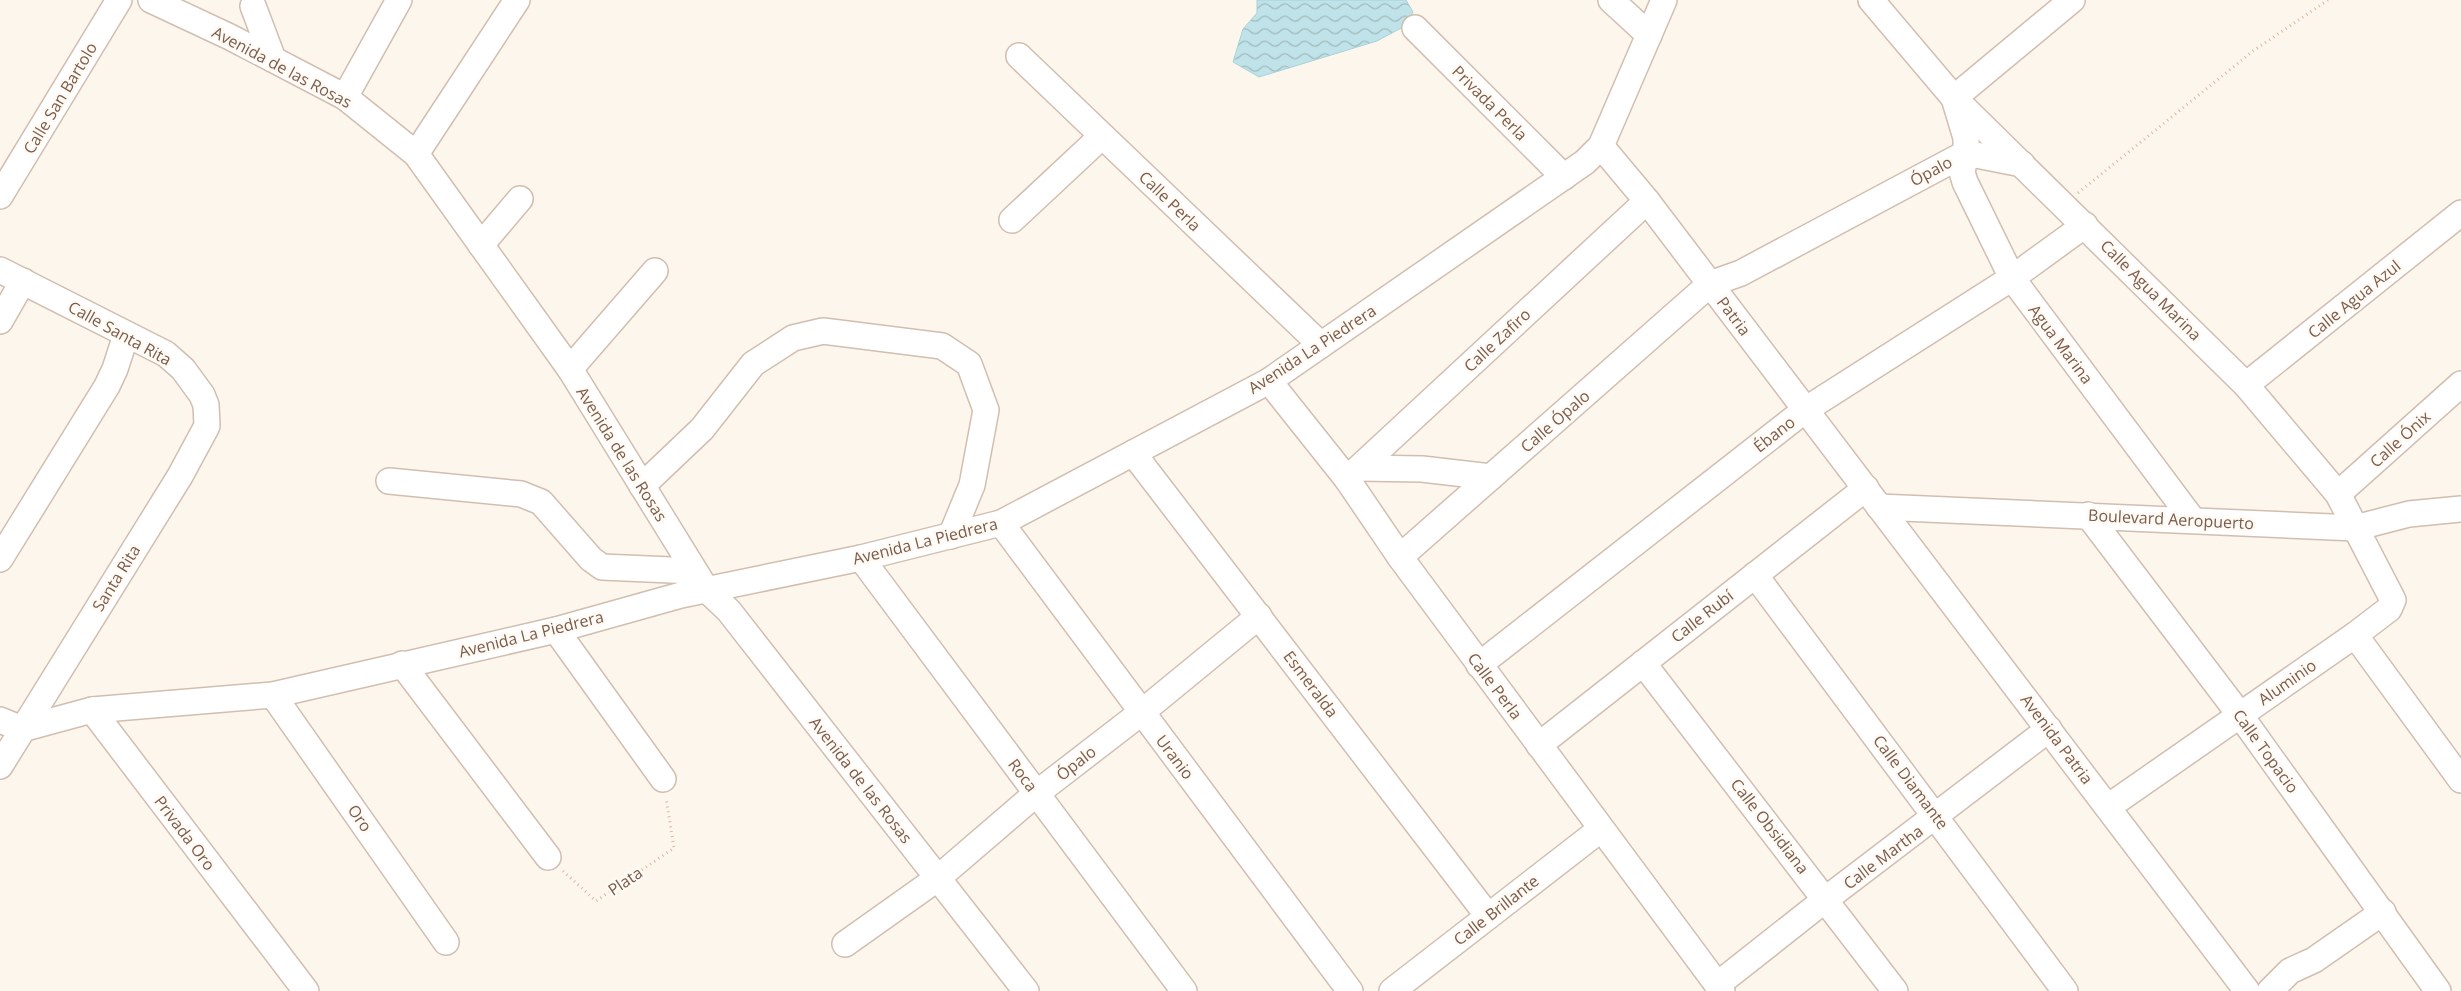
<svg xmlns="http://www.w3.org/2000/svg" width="2461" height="991" font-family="'Open Sans',sans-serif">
	<defs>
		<pattern id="water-waves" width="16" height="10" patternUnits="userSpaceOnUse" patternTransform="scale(1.25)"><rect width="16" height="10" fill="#bfe3e8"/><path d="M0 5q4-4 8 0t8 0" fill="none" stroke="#a0bbbe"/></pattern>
	</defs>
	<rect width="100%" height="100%" fill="#fdf6ec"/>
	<polygon fill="url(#water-waves)" stroke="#a5d3da" points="1257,0 1406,0 1413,12 1405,26 1377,41 1259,77 1233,62 1243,29 1257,13"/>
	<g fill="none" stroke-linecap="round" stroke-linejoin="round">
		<g stroke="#d1beb0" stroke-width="28">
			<g id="minor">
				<polyline points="151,0 230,37 345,97 416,154 570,369 706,589 729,611 1026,991"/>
				<polyline points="1611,0 1649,35"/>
				<polyline points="1871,0 1954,98 2246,385 2338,494 2393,600 2389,609 2355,635 2108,807"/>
				<polyline points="253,6 273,59"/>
				<polyline points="1415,28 1564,177"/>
				<polyline points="1019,56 1321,345"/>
				<polyline points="345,97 399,0"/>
				<polyline points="1601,146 1647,201 2247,991"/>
				<polyline points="416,154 517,0"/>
				<polyline points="2022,164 1966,153 1962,172 1965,182 2012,278 2192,519"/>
				<polyline points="0,196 119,0"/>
				<polyline points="1012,220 1102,136"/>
				<polyline points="481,245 520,199"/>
				<polyline points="0,270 166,354 183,369 202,395 206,405 207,426 180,476 0,766"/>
				<polyline points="0,321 23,281"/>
				<polyline points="570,369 655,271"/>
				<polyline points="1269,381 1347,479 1400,557 1722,991"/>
				<polyline points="2246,385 2461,213"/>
				<polyline points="1133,453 1488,916"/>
				<polyline points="1359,468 1422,469 1491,477"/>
				<polyline points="1347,479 1647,201"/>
				<polyline points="389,481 521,494 541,502 591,559 602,567 694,571"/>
				<polyline points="642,486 702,429 753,364 793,338 823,331 942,346 969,364 986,410 972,485 951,536"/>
				<polyline points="2338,494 2461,384"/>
				<polyline points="1879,507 2355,528 2409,514 2461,509"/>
				<polyline points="2088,515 2240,715 2438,991"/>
				<polyline points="1001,523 1350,991"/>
				<polyline points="1400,557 1710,284 1741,273 1966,153 1966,138 1954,98 2072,0"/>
				<polyline points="861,558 1184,991"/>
				<polyline points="0,559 107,386 115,369 126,335"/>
				<polyline points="1755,575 2065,991"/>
				<polyline points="556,630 663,779"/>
				<polyline points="2355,635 2461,780"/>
				<polyline points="1643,663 1895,991"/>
				<polyline points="402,664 548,857"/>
				<polyline points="1479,665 1805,410 2012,278 2085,225"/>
				<polyline points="273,695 446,942"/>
				<polyline points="92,710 306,991"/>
				<polyline points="0,720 22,729 92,710 273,695 556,630 681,595 861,558 1001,523 1269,381 1585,162 1601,146 1664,0"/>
				<polyline points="1539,745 1866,488"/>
				<polyline points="845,944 938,878 1037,793 1142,712 1259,616"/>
				<polyline points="1717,985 1826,899 2049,729"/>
				<polyline points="1392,991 1601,829"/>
				<polyline points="2270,991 2290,971 2314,960 2383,912"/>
			</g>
		</g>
		<g stroke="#d9b8a5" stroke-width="3" stroke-dasharray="1 4" stroke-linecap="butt">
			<polyline points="2078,193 2253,51 2328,0"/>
			<polyline points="563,871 596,901 674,848 666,798"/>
		</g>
		<use href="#minor" stroke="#fff" stroke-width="25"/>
	</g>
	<g text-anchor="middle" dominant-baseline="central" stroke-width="5" stroke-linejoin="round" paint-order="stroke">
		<g font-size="16" fill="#7a5c4d" stroke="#fffaf3">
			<text transform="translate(282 67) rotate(28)">Avenida de las Rosas</text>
			<text transform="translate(60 98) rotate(-59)">Calle San Bartolo</text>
			<text transform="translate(1490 103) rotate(45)">Privada Perla</text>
			<text transform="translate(1931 171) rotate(-28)">Ópalo</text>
			<text transform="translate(1170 201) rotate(44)">Calle Perla</text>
			<text transform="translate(2151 290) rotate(45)">Calle Agua Marina</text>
			<text transform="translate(2354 299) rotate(-39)">Calle Agua Azul</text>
			<text transform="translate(1734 316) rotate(53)">Patria</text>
			<text transform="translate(120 333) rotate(29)">Calle Santa Rita</text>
			<text transform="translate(1497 340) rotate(-43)">Calle Zafiro</text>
			<text transform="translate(2061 344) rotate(53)">Agua Marina</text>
			<text transform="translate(1312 349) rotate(-33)">Avenida La Piedrera</text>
			<text transform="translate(1555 421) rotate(-41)">Calle Ópalo</text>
			<text transform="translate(1774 434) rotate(-38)">Ébano</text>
			<text transform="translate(2400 439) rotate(-42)">Calle Ónix</text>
			<text transform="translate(622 454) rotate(58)">Avenida de las Rosas</text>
			<text transform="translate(2171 519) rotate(3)">Boulevard Aeropuerto</text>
			<text transform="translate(925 541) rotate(-14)">Avenida La Piedrera</text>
			<text transform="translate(116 578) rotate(-58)">Santa Rita</text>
			<text transform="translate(1702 616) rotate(-38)">Calle Rubí</text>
			<text transform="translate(531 634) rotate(-14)">Avenida La Piedrera</text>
			<text transform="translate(2287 682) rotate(-35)">Aluminio</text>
			<text transform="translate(1311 684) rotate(53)">Esmeralda</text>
			<text transform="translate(1495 686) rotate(53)">Calle Perla</text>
			<text transform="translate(2057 739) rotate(53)">Avenida Patria</text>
			<text transform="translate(2266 751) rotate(54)">Calle Topacio</text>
			<text transform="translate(1175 757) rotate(53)">Uranio</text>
			<text transform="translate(1076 763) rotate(-38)">Ópalo</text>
			<text transform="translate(1023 775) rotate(53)">Roca</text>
			<text transform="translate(861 780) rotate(52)">Avenida de las Rosas</text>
			<text transform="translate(1911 782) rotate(53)">Calle Diamante</text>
			<text transform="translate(360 818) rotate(55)">Oro</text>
			<text transform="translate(1770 826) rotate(52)">Calle Obsidiana</text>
			<text transform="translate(185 833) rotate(53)">Privada Oro</text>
			<text transform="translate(1883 857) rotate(-37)">Calle Martha</text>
			<text transform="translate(625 881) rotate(-34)">Plata</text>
			<text transform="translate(1496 910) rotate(-38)">Calle Brillante</text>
		</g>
	</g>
</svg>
